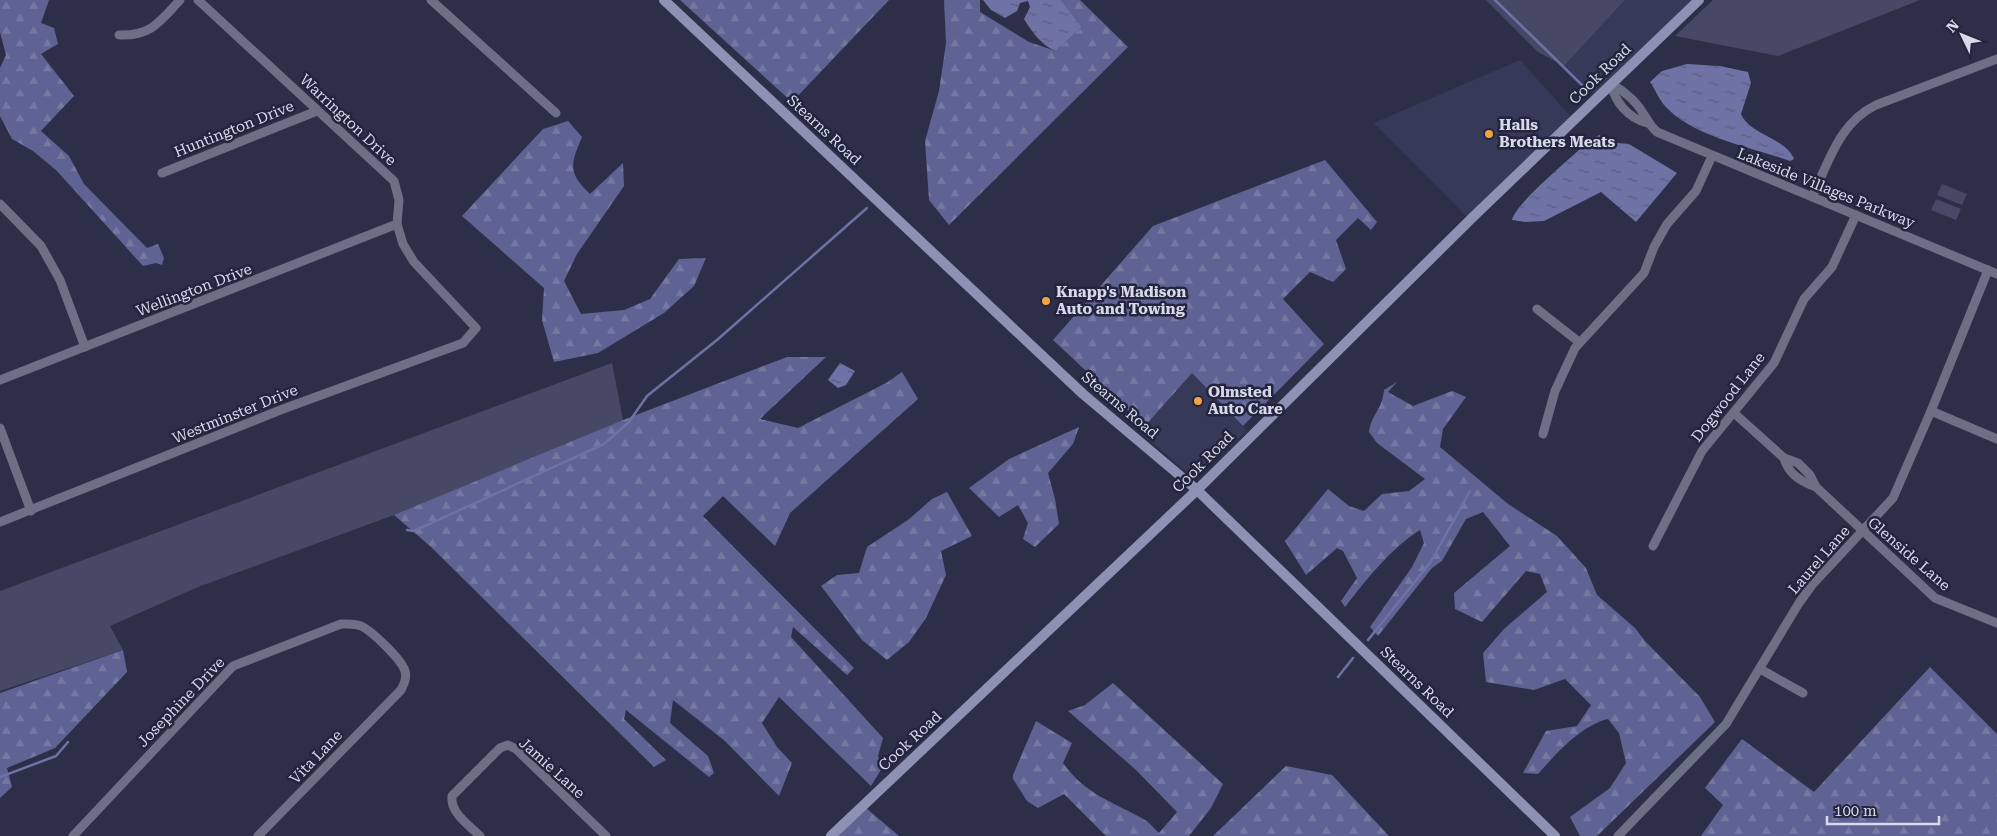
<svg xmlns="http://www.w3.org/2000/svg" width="1997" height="836" font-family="'Roboto Serif',serif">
	<defs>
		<pattern id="forest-firs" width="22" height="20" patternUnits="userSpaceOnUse" patternTransform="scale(1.25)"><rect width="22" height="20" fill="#5f6393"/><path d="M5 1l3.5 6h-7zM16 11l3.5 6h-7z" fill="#7579a2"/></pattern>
		<pattern id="water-ripples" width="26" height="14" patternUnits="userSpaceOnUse" patternTransform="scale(1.25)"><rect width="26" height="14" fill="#6e72a4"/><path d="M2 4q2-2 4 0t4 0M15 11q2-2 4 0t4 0" fill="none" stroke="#5c5e7e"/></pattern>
	</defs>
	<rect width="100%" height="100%" fill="#2d2f49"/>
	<g fill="#373959">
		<polygon points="1625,0 1693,0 1594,94 1586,89 1564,66"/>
		<polygon points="1520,60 1572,118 1468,218 1374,123"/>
		<polygon points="1192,373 1247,431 1200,474 1188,473 1140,432"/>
	</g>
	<g fill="#464866">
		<polygon points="1486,0 1625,0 1564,66 1538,52"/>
		<polygon points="1713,0 1920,0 1778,56 1675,36"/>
		<polygon points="1942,184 1967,194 1962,205 1937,195"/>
		<polygon points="1936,199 1961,209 1956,220 1931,210"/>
		<polygon points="612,363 623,420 462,490 198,587 110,626 123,650 0,691 0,591"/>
	</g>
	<g fill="url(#forest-firs)">
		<polygon points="0,0 49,0 41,23 54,28 58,44 41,54 74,96 41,131 69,156 84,184 147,248 158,244 164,258 162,265 156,263 143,266 56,170 33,151 12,139 0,116 0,68 6,55 0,32"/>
		<polygon points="680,0 889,0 792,102"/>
		<polygon points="944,0 980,0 980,12 1029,42 1056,51 1082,27 1061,0 1080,0 1128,47 949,225 929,200 925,141 939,91 946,43"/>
		<path d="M568,121L582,137C571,163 567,173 590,194L623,163L624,186L577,254L564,281L581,314L624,310L650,299L679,259L706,258L694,286L664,313L598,353L554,362L542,320L544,288L462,216L543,129Z"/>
		<polygon points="1325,160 1377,222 1371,230 1358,218 1336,240 1346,269 1333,282 1310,272 1283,299 1324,344 1243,426 1192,373 1145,426 1053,340 1153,226"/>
		<polygon points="787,357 826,357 760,419 798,428 886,383 902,372 918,399 790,513 775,546 723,496 703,516 854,668 847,675 793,627 791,637 883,738 878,756 882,768 871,786 779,697 762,723 777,747 792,763 779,796 725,741 673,700 670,723 708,756 714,773 709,777 626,710 624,719 666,760 654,767 430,546 394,515 623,420"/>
		<path d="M1397,382L1388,392L1413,406L1452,391L1466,397L1443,429L1440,447L1508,504L1557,536L1586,568L1597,595L1635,628L1645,641L1700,697L1715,722L1597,836H1580L1570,817L1610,788L1626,763L1619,733L1608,719C1580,726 1557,753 1538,774L1523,773L1546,731L1577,726L1591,705L1565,679L1534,690L1486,682L1483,653L1504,629L1547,592L1540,574L1526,571L1482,622L1455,609L1454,593L1510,546L1483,512L1466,519L1442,561L1432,568L1378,636L1370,627L1412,567L1424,543L1420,530C1390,549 1367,579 1345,607L1341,601L1357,578L1343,551L1337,548L1306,575L1285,541L1328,489L1349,506L1364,511L1382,494L1409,491L1425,479L1377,443L1369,432C1372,412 1382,411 1384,390Z"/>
		<polygon points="1079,427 1073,444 1048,473 1055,499 1059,524 1035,547 1023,539 1028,523 1018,505 999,517 969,488 1009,459"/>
		<polygon points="947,492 972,536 941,551 946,575 926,618 909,642 887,660 862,640 821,586 837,575 859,573 867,547 908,520 932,499"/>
		<polygon points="123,650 127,672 55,748 7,768 12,787 0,798 0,693"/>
		<polygon points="1930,667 1997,734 1997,836 1701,836 1723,805 1705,788 1742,739 1814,792"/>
		<path d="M1113,683L1223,784L1211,808L1189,836H1106L1064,794L1038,808L1027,801L1013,779V775L1036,721L1072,743L1063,763C1087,796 1112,801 1145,820C1150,823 1155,829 1159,833L1177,812L1135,769L1068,711L1085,705Z"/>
		<polygon points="1286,766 1332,775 1389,836 1213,836"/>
		<polygon points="866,808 899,836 838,836"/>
	</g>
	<g fill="url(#water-ripples)">
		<path d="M983,0H1061L1082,27L1056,51C1042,46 1032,32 1024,19L1030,7L1028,1L1020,3L1017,11L1005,18L991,10Z"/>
		<path d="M1687,64L1720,66L1748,72L1751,83L1741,114C1750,135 1786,138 1794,159L1790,161C1751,147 1692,137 1664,105C1659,99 1655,89 1650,82L1662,71Z"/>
		<path d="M1600,135L1617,143L1629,144L1677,173L1636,222L1601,192L1544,221L1525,222L1512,220C1516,202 1576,154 1592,138Z"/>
		<polygon points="840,363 855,371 846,385 838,388 828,380"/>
	</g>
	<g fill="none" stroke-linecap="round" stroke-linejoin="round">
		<g stroke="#6e72a4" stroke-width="2.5">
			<polyline points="1495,0 1586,89"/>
			<polyline points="407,530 414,531 604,444 629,422 647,396 717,340 867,208"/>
			<polyline points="1368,640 1430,563 1470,491"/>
			<polyline points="1338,677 1353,658"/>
			<polyline points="0,777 56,756 68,742"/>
		</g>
		<g stroke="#6d6f85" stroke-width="9">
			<polyline points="431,0 556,113"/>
			<path d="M119,35C151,36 160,22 180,0"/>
			<path d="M1611,84C1623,90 1636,101 1643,113C1648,120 1649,125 1657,132L1997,274"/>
			<path d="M1611,84C1615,102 1628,118 1647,123"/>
			<polyline points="162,173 317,111"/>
			<path d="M1813,195C1829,161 1840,122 1876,105L1997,59"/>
			<polyline points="0,204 41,246 60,280 85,347"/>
			<polyline points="1537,309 1579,342"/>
			<polyline points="0,380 397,224"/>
			<polyline points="1931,411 1997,439"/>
			<polyline points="1734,413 1784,458 1798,463 1810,475 1816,487 1935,598 1997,623"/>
			<polyline points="0,428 31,511"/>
			<polyline points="1543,434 1555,391 1575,348 1644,273 1654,247 1667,224 1696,191 1712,156"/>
			<path d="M1784,458C1788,474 1801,482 1816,487"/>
			<polyline points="0,522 283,409 463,343 476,328 414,262 403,244 397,224 399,200 394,181 198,0"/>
			<polyline points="1653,546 1702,451 1774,363 1804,299 1832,267 1856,215"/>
			<polyline points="1760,669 1803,693"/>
			<path d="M73,836L233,666L341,624C347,624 355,623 361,626C372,631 402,660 405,671C407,678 404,684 401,690L258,836"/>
			<path d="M480,836C469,825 450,813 452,796L500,748L508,745L516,749L606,836"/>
			<polyline points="1618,836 1726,724 1799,603 1812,585 1893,498 1931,411 1988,270"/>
		</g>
		<g stroke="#8d91b4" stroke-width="10">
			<polyline points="664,0 1083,394 1197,490 1555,836"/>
			<polyline points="831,836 1197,490 1474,216 1699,0"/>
		</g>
	</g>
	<g fill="#f1a540" stroke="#23253e" stroke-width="2">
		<circle cx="1489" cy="134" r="5"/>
		<circle cx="1046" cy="301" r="5"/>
		<circle cx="1198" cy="401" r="5"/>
	</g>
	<g text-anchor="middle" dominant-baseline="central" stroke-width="5" stroke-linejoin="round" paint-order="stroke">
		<g font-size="15" fill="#d8daeb" stroke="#23253e">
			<text transform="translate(1600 74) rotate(-44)">Cook Road</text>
			<text transform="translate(348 120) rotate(43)">Warrington Drive</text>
			<text transform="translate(234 129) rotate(-22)">Huntington Drive</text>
			<text transform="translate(824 130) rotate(43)">Stearns Road</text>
			<text transform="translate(1826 188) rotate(22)">Lakeside Villages Parkway</text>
			<text transform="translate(194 290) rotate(-21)">Wellington Drive</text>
			<text transform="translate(1728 397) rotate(-52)">Dogwood Lane</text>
			<text transform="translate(1120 405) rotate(40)">Stearns Road</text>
			<text transform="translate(235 414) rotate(-22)">Westminster Drive</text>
			<text transform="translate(1203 462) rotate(-45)">Cook Road</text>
			<text transform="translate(1909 554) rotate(41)">Glenside Lane</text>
			<text transform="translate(1819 560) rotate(-49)">Laurel Lane</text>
			<text transform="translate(1417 682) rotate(44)">Stearns Road</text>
			<text transform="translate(181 702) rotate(-46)">Josephine Drive</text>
			<text transform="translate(910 741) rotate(-43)">Cook Road</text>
			<text transform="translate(316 757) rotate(-46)">Vita Lane</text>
			<text transform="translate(552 768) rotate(42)">Jamie Lane</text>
		</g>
		<g font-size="15" font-weight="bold" fill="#d8daeb" stroke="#23253e" text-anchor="start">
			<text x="1499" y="125">Halls<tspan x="1499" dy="17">Brothers Meats</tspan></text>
			<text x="1056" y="292">Knapp's Madison<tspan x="1056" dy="17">Auto and Towing</tspan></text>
			<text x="1208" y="392">Olmsted<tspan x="1208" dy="17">Auto Care</tspan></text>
		</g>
	</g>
	<g transform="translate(1962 35) rotate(313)" stroke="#23253e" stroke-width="4" paint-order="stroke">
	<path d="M0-4L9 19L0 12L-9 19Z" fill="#d8daeb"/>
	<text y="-8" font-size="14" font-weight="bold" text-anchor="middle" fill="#d8daeb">N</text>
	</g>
	<path d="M1827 816v8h112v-8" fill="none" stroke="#d8daeb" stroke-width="2.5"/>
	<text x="1834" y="816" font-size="15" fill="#d8daeb" stroke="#23253e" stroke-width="4" paint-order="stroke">100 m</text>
</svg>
